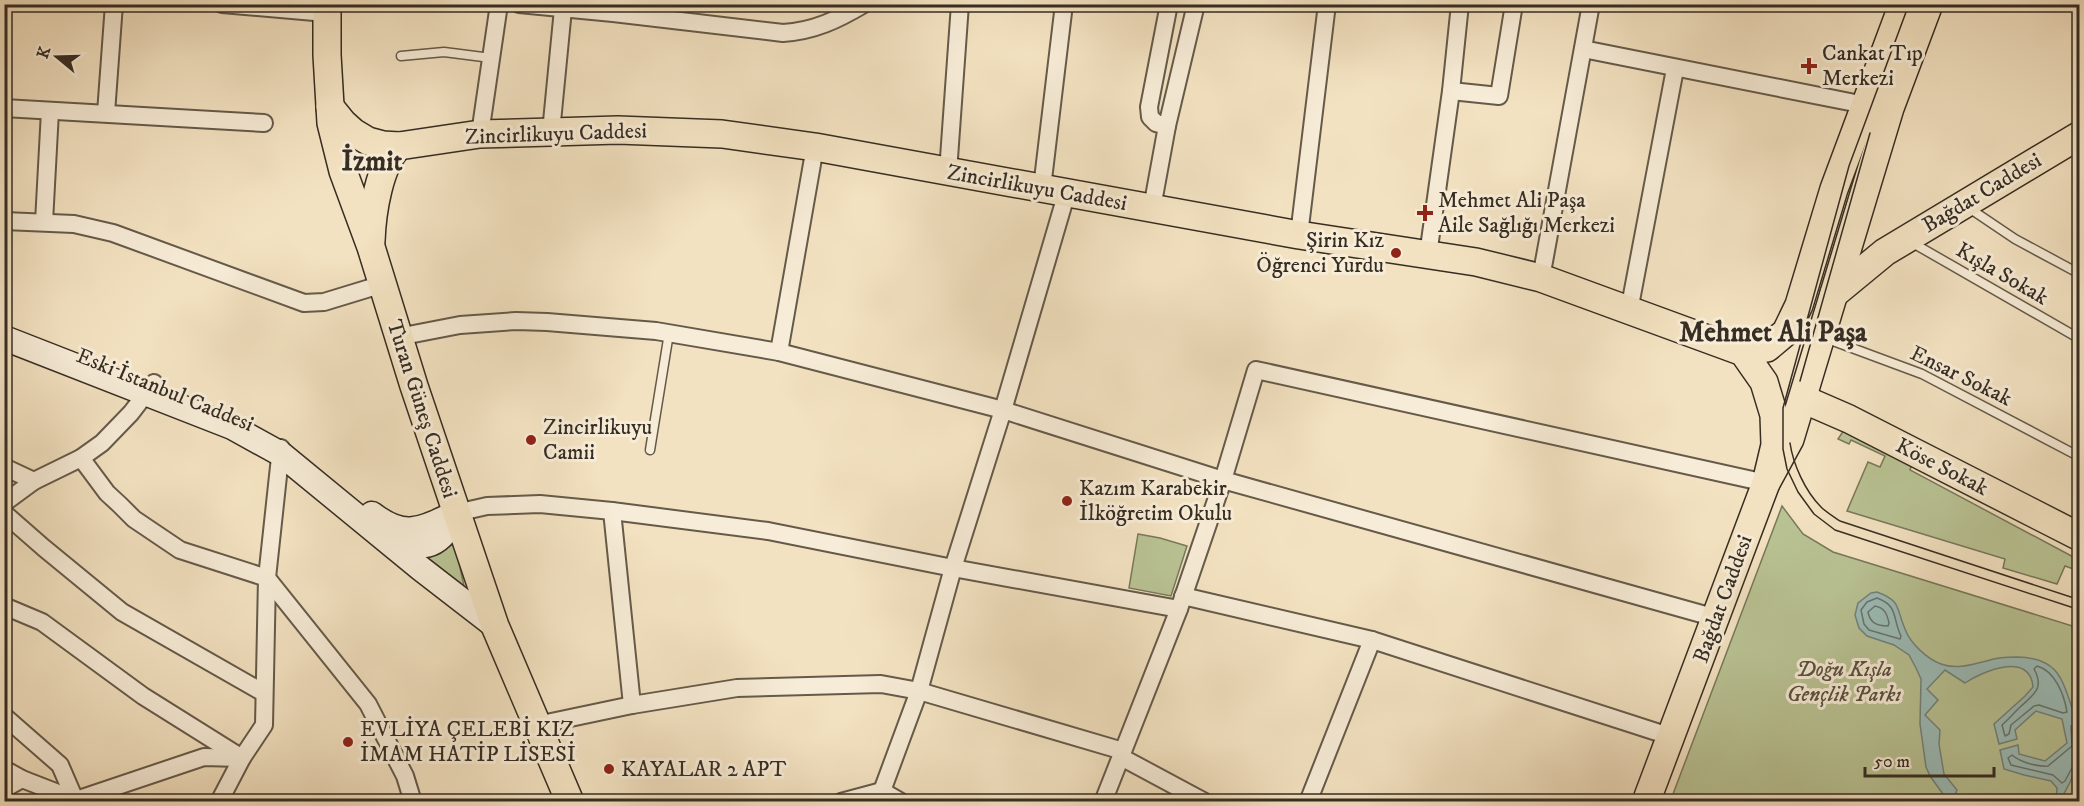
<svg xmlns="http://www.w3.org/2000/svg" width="2084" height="806" font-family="'IM FELL DW Pica',serif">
	<rect width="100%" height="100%" fill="#f3e2c1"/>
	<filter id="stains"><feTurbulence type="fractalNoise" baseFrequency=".00333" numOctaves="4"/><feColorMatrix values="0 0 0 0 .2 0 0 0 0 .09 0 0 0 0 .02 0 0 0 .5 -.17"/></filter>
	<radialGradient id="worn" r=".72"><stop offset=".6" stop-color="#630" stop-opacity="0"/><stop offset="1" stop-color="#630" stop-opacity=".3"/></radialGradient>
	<g fill="#b9c394" stroke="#78785c" stroke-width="1.5">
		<polygon points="1844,430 1912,464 1910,470 2079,560 2079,571 2065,566 2057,584 2003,568 2005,559 1847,511 1868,462 1880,467 1885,456 1851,440 1849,444 1838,439"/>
		<polygon points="1782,506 1803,534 1833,552 2079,628 2079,801 1670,802"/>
		<polygon points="1138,534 1160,538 1187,546 1171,596 1129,588"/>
		<polygon points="455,544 464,586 423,554"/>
	</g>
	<path fill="#9cbdb8" stroke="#73837c" stroke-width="1.5" d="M1877,592C1902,601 1896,609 1905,629C1910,643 1927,659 1941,664C1956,670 1975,664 1990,660C1999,657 2008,657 2017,657C2061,658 2062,681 2075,716C2084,746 2077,776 2059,801H2056L2057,788L2051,781L2024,775L2004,769L2000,750L2018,745L2019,754L2045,761L2067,743L2062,719L2036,711L2015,730L2017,739L1999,744L1994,724L2025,696L2033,687C2030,651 1983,671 1965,683L1945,670L1927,689L1938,700L1925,715L1940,730L1939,744L1944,774L1957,790L1952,801H1948L1930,776L1926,767L1920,724L1921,679L1916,668L1909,655L1894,645L1867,636L1859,628L1855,615L1858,603L1871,593Z"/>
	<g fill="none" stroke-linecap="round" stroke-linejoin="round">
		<g stroke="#69756e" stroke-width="1.5">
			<path d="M1877,598C1899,606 1892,618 1901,636L1900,639L1869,630L1864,624L1861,610L1867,602Z"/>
			<path d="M1875,606C1885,608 1887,614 1889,623L1888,626C1877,626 1870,623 1868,612Z"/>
			<path d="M2037,666C2055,671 2064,694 2067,712L2063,713L2039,705L2034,706L2011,725L2009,734L2005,736L2002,725C2008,720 2013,714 2019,708C2033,695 2045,689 2034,669Z"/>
			<path d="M2080,726H2071L2072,746L2048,766C2037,767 2020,762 2012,755L2008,758L2011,765L2053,775L2062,783L2065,781L2073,766L2080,764"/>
		</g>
		<g stroke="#655a4a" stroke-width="11">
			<g id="service">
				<polyline points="401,56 444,52 491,58"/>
				<polyline points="1969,208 2015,239 2080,274"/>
				<polyline points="1911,242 2080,339"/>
				<polyline points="1825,338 1922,374 2080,457"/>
				<polyline points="650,450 669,333"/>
			</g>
		</g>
		<g stroke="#655a4a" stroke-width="20">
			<g id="minor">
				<polyline points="222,4 326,13"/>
				<path d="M519,4L613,13L783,33C814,31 837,20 864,4"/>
				<polyline points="1583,49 1865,105"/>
				<polyline points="1451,91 1499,96 1514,4"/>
				<polyline points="4,108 264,123"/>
				<polyline points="106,113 114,4"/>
				<polyline points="1167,126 1156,123 1150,117 1149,107 1169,4"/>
				<polyline points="551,132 563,9"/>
				<polyline points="480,134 499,4"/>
				<polyline points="948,172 960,4"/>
				<polyline points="1042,188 1064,4"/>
				<polyline points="1152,208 1167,126 1196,4"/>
				<polyline points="4,221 74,224 113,233 304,303 324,302 383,284"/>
				<polyline points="44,222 50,111"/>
				<polyline points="1299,235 1327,4"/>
				<polyline points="1428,255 1451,91 1460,4"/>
				<polyline points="1541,278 1591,4"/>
				<polyline points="1629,311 1675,69"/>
				<polyline points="398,337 460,325 516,321 547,322 656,331 779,352 1003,410 1223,480 1716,618"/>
				<polyline points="779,352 815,147"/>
				<polyline points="81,458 107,493 120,505 134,519 180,550 267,578 368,704 405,776 413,802"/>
				<polyline points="4,467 34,481"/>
				<polyline points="4,503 34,481 81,458 102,443 131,413 154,383"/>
				<polyline points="612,511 632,705"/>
				<polyline points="4,513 44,548 122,612 264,693"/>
				<polyline points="456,513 487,506 540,504 612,511 768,531 953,568 1179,609"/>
				<polyline points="1183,596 1372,640 1672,737"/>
				<polyline points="4,606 42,622 143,696 242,758"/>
				<polyline points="4,716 60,765 76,802"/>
				<polyline points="537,725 632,705 737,688 881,684 919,691 1123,751"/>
				<polyline points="1121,757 1205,802"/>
				<polyline points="4,769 22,779 76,800 204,757 239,758"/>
				<polyline points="4,789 22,779"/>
				<polyline points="882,791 919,691 953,568 1003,410 1067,192"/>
				<polyline points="219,802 242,758 264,725 267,578 281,448"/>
				<polyline points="841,802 882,791 901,802"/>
				<polyline points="1103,802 1179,609 1223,480 1256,370 1766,483"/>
				<polyline points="1308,802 1372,640"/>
			</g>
		</g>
		<g stroke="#362d23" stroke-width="27">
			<g id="secondary">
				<polyline points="4,338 232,427 281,454 420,568 495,626"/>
				<path d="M372,514C406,540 421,529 456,513"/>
				<path d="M389,540C420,550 439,550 454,518"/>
			</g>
		</g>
		<g stroke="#362d23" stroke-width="30">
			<g id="primary">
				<polyline points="327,4 327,55 331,123 343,171 371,247 414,386 495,626 570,802"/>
				<polyline points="330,107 343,123 353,132 368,141 383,145 399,146 480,134 551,132 618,130 722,134 815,147 1299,235 1476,262 1541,278 1743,352 1764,382 1774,415 1775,445 1766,483"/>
				<path d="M371,241C372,213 379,165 399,146"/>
				<polyline points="1834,294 1885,252 2080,135"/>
				<polyline points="1743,352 1767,348 1786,332 1799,305 1834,189 1903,4"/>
				<polyline points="1803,399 1849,419 2080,537"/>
				<polyline points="1646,802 1766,483 1790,439 1890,108 1929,4"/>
			</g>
		</g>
		<use href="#service" stroke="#f7ecd7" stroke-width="8"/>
		<use href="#minor" stroke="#f7ecd7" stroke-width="16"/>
		<use href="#secondary" stroke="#f7ecd7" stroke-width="24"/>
		<use href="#primary" stroke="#f3e2c1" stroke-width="27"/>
		<g stroke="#362d23" stroke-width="1.5">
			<polyline points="1909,4 1849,166 1783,408 1783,449 1787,469 1798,492 1814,514 1835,530 2080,610"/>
			<polyline points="1800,381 1870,133"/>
			<path d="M1790,443C1793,464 1805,491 1821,507C1826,512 1834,517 1840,521L2080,600"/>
		</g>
	</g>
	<g fill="#8f2418" stroke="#f7ecd7" stroke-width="2">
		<path d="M1806 57h6v6h6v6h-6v6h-6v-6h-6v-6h6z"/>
		<path d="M1422 204h6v6h6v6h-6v6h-6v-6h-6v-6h6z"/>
		<circle cx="1396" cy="253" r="6"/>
		<circle cx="531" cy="440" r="6"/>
		<circle cx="1067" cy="501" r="6"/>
		<circle cx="348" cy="742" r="6"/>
		<circle cx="609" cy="769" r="6"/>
	</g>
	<g text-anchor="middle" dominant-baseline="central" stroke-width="6" stroke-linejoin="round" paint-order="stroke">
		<g font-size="22" fill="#362d23" stroke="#f7ecd7" text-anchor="start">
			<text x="1822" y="53">Cankat Tıp<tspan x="1822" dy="25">Merkezi</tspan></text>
			<text x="1438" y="200">Mehmet Ali Paşa<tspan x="1438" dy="25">Aile Sağlığı Merkezi</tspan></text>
			<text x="1384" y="240" text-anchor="end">Şirin Kız<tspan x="1384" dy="25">Öğrenci Yurdu</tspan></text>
			<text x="543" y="427">Zincirlikuyu<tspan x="543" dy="25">Camii</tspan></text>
			<text x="1079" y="488">Kazım Karabekir<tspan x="1079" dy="25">İlköğretim Okulu</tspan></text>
			<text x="360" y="729">EVLİYA ÇELEBİ KIZ<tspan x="360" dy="25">İMAM HATİP LİSESİ</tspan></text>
			<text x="621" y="769">KAYALAR 2 APT</text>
		</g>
		<g font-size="22" fill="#362d23" stroke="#f7ecd7">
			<text transform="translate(556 134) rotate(-2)">Zincirlikuyu Caddesi</text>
			<text transform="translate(1037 188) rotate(10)">Zincirlikuyu Caddesi</text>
			<text transform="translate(1982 193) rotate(-31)">Bağdat Caddesi</text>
			<text transform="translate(2002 274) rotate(30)">Kışla Sokak</text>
			<text transform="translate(1961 376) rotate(26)">Ensar Sokak</text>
			<text transform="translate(165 390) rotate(22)">Eski İstanbul Caddesi</text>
			<text transform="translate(422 409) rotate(72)">Turan Güneş Caddesi</text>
			<text transform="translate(1942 467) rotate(27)">Köse Sokak</text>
			<text transform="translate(1723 599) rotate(-70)">Bağdat Caddesi</text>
		</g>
		<g font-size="22" font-style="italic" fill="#57523f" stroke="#f7ecd7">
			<text x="1844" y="669">Doğu Kışla<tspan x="1844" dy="25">Gençlik Parkı</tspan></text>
		</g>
		<g font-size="28" font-weight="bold" fill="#362d23" stroke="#f7ecd7">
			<text x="372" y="161">İzmit</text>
			<text x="1773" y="332">Mehmet Ali Paşa</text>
		</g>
	</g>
	<rect width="2084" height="806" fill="none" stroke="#f3e2c1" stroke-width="24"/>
	<rect x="6" y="6" width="2072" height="794" fill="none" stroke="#362d23" stroke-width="3"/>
	<rect x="12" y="12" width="2060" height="782" fill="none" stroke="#362d23" stroke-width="1.5"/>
	<g transform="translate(57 57) rotate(289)" stroke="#f7ecd7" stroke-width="4.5" paint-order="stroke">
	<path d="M0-4.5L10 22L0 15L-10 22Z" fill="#362d23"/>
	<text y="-9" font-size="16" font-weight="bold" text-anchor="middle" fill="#362d23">K</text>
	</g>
	<path d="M1865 767v9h129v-9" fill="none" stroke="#362d23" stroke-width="3"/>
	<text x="1874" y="767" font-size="18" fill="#362d23" stroke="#f7ecd7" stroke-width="4.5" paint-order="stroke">50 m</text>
	<rect width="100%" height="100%" filter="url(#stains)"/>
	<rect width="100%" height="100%" fill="url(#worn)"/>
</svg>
